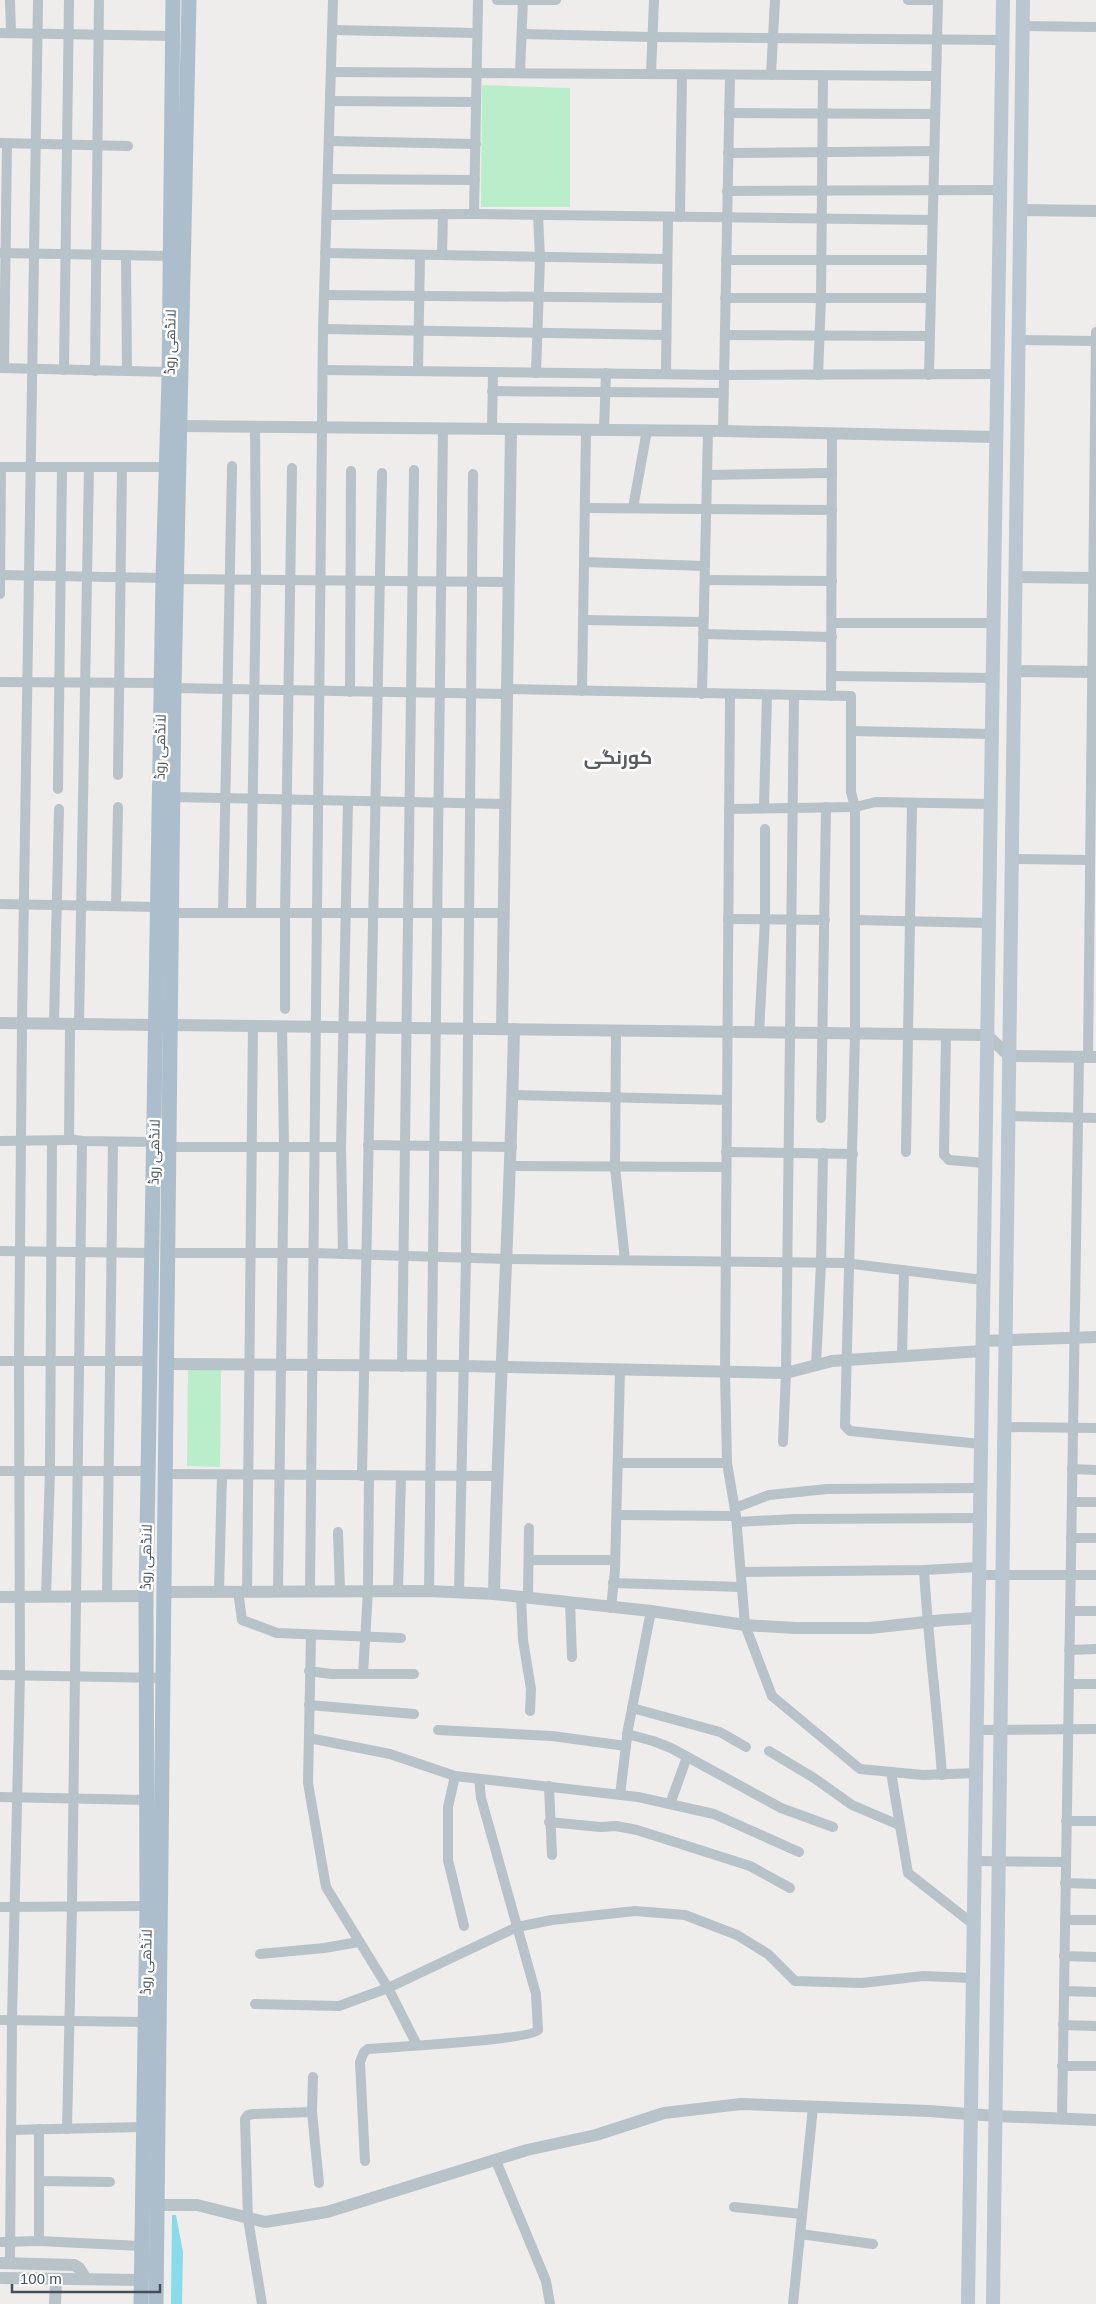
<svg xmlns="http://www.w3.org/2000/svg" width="1096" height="2304" font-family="Helvetica,Cairo,sans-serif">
	<rect width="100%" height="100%" fill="#efecec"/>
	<g fill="#baedca">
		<polygon points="482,85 570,88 570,207 481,207"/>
		<polygon points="188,1368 221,1369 220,1467 187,1466"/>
	</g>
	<polygon fill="#88dce9" points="172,2215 176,2215 183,2252 182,2304 171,2304"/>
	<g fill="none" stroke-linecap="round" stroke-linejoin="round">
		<g stroke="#b8c2c9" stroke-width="10">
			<polyline points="10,0 11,33"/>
			<polyline points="497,0 556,0"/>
			<polyline points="908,0 938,0"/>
			<polyline points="1023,26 1096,27"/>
			<polyline points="332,30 477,33"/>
			<polyline points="0,33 173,36"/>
			<polyline points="523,34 651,37 1002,40"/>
			<polyline points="331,72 936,76"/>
			<polyline points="520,73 523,0"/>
			<polyline points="651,74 654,0"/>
			<polyline points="771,75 775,0"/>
			<polyline points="330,101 476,102"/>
			<polyline points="729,113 935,114"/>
			<polyline points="329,141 476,144"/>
			<polyline points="1,143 128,146"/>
			<polyline points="728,153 934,151"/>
			<polyline points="328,179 475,180"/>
			<polyline points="727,191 1000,190"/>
			<polyline points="474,214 478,0"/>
			<polyline points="327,215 474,214 932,220"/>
			<polyline points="680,217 682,75"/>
			<polyline points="1,253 171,256"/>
			<polyline points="325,253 667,259"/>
			<polyline points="126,255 127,371"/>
			<polyline points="442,255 443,214"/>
			<polyline points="726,260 931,260"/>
			<polyline points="324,295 667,298"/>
			<polyline points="725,298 930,298"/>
			<polyline points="323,329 666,335"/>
			<polyline points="725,335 930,336"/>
			<polyline points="1019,340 1096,341"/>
			<polyline points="0,368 169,372"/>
			<polyline points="4,368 7,144"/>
			<polyline points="64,370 69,0"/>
			<polyline points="323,370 724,375 997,374"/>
			<polyline points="95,371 99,0"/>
			<polyline points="418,371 420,255"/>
			<polyline points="536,373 540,258 538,215"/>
			<polyline points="666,374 668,217"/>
			<polyline points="818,375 821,298 823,76"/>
			<polyline points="929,375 938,0"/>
			<polyline points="492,391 723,393"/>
			<polyline points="492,429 493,372"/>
			<polyline points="604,430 606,373"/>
			<polyline points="723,431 730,75"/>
			<polyline points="0,467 166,467"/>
			<polyline points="707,475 832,473"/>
			<polyline points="585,508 832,510"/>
			<polyline points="633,508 647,430"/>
			<polyline points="584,562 705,566"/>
			<polyline points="0,575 163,578"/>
			<polyline points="177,579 507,582"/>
			<polyline points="705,580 832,581"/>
			<polyline points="0,594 1,467"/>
			<polyline points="583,620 703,622"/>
			<polyline points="832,623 993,623"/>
			<polyline points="703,634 832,637"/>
			<polyline points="831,676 993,678"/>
			<polyline points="0,682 161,683"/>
			<polyline points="174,688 506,694"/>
			<polyline points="506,689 851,696 851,792 855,807 855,1034 845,1426 850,1431 981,1444"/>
			<polyline points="582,691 586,430"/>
			<polyline points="350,692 351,471"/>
			<polyline points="702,694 708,431"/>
			<polyline points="730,694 725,1373 727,1463 736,1516 745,1625 772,1696 860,1769 923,1775 976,1773"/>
			<polyline points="831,696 832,433"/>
			<polyline points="851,731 992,734"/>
			<polyline points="118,775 122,467"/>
			<polyline points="58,789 62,467"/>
			<polyline points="173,797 505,804"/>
			<polyline points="764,808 767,695"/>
			<polyline points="729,809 855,807 876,802 991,804"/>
			<polyline points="1012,859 1090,860"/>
			<polyline points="0,904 158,907"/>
			<polyline points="116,906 118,807"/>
			<polyline points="172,913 504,913"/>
			<polyline points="223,913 232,466"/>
			<polyline points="251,913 256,580 255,427"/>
			<polyline points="728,919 825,920"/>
			<polyline points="855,920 989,923"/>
			<polyline points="285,1009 285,913 292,468"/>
			<polyline points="54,1023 59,809"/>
			<polyline points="70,1024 69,1139 82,1141 154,1142"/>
			<polyline points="79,1024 89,467"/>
			<polyline points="616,1031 615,1167 625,1260"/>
			<polyline points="759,1033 765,920 765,829"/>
			<polyline points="946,1035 944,1155 949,1160 985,1163"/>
			<polyline points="1088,1057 1096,332"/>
			<polyline points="513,1095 727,1100"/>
			<polyline points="1009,1116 1096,1118"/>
			<polyline points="821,1118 826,807"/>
			<polyline points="0,1141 71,1140"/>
			<polyline points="368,1145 512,1147"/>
			<polyline points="170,1147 341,1147"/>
			<polyline points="726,1152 853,1154"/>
			<polyline points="906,1152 912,803"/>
			<polyline points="511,1166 726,1167"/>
			<polyline points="0,1251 153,1253"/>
			<polyline points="168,1253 313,1253 506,1259 845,1263 983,1280"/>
			<polyline points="343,1254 341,1147 348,801"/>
			<polyline points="902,1357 904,1270"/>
			<polyline points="0,1361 150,1361"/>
			<polyline points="816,1366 821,1263 823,1153"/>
			<polyline points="402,1367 414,470"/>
			<polyline points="1005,1427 1096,1428"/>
			<polyline points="783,1442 786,1373 794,695"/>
			<polyline points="618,1463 727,1463"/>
			<polyline points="1072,1469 1096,1470"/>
			<polyline points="0,1471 148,1471"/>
			<polyline points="165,1474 496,1476"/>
			<polyline points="362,1476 382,473"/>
			<polyline points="1072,1502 1096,1502"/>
			<polyline points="735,1508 769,1495 827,1489 980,1488"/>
			<polyline points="617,1515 736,1516"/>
			<polyline points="737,1522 795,1519 980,1518"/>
			<polyline points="338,1532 340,1591"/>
			<polyline points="1071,1538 1096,1538"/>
			<polyline points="529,1560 615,1560"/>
			<path d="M924,1570C928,1639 937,1706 942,1775"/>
			<polyline points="742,1572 924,1570 979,1567"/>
			<polyline points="979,1575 1096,1575"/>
			<polyline points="613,1583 742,1587"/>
			<polyline points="278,1590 284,1147 282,1026"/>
			<polyline points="310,1590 323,329 333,0"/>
			<polyline points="219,1591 222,1475"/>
			<polyline points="238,1591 242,1620 277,1633 401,1638"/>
			<polyline points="247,1591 253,1026"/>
			<polyline points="398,1591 401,1476"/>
			<polyline points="429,1591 443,429"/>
			<polyline points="459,1592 466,1258 473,474"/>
			<polyline points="107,1596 113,1142"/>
			<polyline points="46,1597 50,1471 52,1141"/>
			<polyline points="521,1597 523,1640 531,1689 530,1711"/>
			<polyline points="528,1597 529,1528"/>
			<polyline points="570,1602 572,1657"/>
			<polyline points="611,1608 615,1570 620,1370"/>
			<polyline points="1070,1611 1096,1611"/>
			<polyline points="311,1635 308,1783 326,1887 388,1988 417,2045"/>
			<polyline points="1069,1650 1096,1649"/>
			<polyline points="309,1671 331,1674 414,1674"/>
			<polyline points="363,1674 368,1591 369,1476"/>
			<polyline points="0,1675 162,1678"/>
			<polyline points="1069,1684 1096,1684"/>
			<polyline points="309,1705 414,1714"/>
			<polyline points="632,1708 720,1732 746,1747"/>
			<polyline points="438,1730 552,1736 626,1746"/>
			<polyline points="976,1730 1096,1729"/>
			<polyline points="627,1734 653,1741 671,1748 781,1808 833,1827"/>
			<polyline points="309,1738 390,1754 455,1776 638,1797 714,1814 799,1852"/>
			<polyline points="769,1751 814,1778 852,1805 899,1825"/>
			<polyline points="891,1772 908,1873 973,1924"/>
			<polyline points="455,1776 448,1807 448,1860 464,1926"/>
			<polyline points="549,1786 552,1855"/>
			<polyline points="620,1795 628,1729 651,1611"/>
			<polyline points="0,1797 147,1800"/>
			<polyline points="670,1804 687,1757"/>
			<polyline points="1066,1821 1096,1821"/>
			<polyline points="549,1822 600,1827 616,1826 637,1830 750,1866 790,1888"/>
			<polyline points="974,1861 1066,1862"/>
			<polyline points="1065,1883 1096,1884"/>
			<polyline points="0,1907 147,1906"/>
			<polyline points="1065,1920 1096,1920"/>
			<polyline points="260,1954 324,1948 359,1942"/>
			<polyline points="1064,1956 1096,1957"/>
			<polyline points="1064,1991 1096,1992"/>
			<polyline points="255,2004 339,2006 388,1988 517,1927 552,1920 635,1911 685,1915 737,1935 768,1954 795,1981 862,1983 923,1976 972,1978"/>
			<polyline points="0,2020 145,2022"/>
			<polyline points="1063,2025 1096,2026"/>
			<polyline points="1062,2066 1096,2066"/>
			<polyline points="313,2077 312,2112 319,2183"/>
			<polyline points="1062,2119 1079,1057"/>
			<polyline points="39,2129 39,2241"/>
			<polyline points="67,2129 72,1906 82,1141"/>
			<polyline points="11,2130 143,2127"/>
			<path d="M365,2161L360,2062L364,2052L368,2049C391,2047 530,2040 538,2030L536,1994L481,1798L479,1779"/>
			<polyline points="496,2161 546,2281 550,2304"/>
			<polyline points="39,2181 110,2182"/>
			<polyline points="734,2207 802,2214"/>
			<polyline points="800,2234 873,2244"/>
			<polyline points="0,2242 39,2241 141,2246"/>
			<polyline points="10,2263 12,2020 20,1675 19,1361 22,1023 38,0"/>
			<polyline points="262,2304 248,2219 245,2119 248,2115 253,2114 312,2112"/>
			<polyline points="793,2304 813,2107"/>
		</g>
		<g stroke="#b8c2c9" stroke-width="12">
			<polyline points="1020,210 1096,211"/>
			<polyline points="180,426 723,431 996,437"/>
			<polyline points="1016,577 1096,578"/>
			<polyline points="1014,671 1096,672"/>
			<polyline points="0,1023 156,1025"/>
			<polyline points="171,1025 987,1035 1009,1056 1096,1057"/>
			<polyline points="502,1029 511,429"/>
			<polyline points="982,1341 1096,1337"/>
			<polyline points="167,1364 463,1366 786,1373 832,1361 982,1351"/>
			<polyline points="163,1592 429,1591 494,1594 651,1611 745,1625 795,1628 870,1628 944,1620 978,1618"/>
			<path d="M494,1594C498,1405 510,1218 514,1029"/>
			<polyline points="0,1597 146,1596"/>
			<polyline points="157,2205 197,2205 265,2222 327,2212 527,2150 596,2135 664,2113 741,2104 929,2111 996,2116 1096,2120"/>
			<polyline points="0,2263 74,2265 79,2268 86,2279"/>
			<polyline points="0,2278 141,2280"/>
			<polyline points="55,2304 56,2279"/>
		</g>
		<g stroke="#bac6d0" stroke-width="14">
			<polyline points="968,2304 1003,0"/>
			<polyline points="993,2304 1023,0"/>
		</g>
		<g stroke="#acbecb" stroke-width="15">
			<polyline points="141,2304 147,1906 146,1596 163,578 169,378 173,0"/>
			<polyline points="156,2304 174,688 189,0"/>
		</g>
	</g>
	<g text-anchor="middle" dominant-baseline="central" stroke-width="5" stroke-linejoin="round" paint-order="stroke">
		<g font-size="14" fill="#455159" stroke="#fff">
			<text transform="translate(170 342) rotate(-89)">لانڈھی روڈ</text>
			<text transform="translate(160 747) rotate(-89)">لانڈھی روڈ</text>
			<text transform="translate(154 1152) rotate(-89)">لانڈھی روڈ</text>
			<text transform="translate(146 1557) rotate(-89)">لانڈھی روڈ</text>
			<text transform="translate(146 1962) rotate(-89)">لانڈھی روڈ</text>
		</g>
		<g font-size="19" font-weight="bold" fill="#595d61" stroke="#fff">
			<text x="618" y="757">کورنگی</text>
		</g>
	</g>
	<path d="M12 2284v8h148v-8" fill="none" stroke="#455159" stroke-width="2.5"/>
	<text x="20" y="2284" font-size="15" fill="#455159" stroke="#ffffff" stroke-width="4" paint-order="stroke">100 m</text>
</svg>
